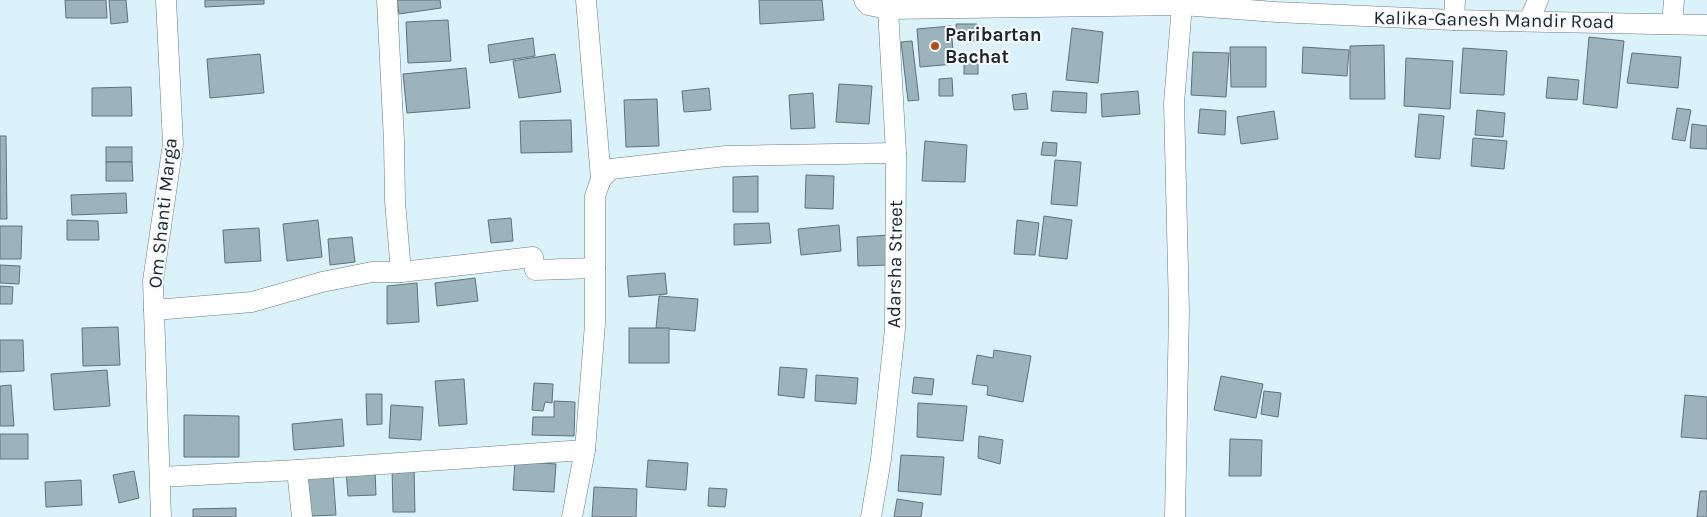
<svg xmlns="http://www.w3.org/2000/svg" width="1707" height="517" font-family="Karla,sans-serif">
	<rect width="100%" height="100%" fill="#dbf2fb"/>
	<g fill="#9db3bc" stroke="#5e727b">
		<polygon points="65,0 106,0 107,18 66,18"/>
		<polygon points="109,0 126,0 128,22 111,24"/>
		<polygon points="205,0 264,0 264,4 205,7"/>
		<polygon points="397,0 440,0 441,8 399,14"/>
		<polygon points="759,0 822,0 824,20 760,24"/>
		<polygon points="448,20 451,61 408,63 406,22"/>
		<polygon points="956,24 977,24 977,41 956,40"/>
		<polygon points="951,26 954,64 920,67 917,29"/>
		<polygon points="1072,28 1103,32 1098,83 1066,80"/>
		<polygon points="1589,37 1624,41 1617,108 1583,104"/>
		<polygon points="533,38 535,56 490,63 488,45"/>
		<polygon points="912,41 919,100 908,101 901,42"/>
		<polygon points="1384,45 1385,99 1350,99 1350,46"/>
		<polygon points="1230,47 1266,47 1266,87 1231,87"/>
		<polygon points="1303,47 1349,50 1347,76 1302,73"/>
		<polygon points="1463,48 1507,51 1504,95 1460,93"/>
		<polygon points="1193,52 1229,53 1226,97 1191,95"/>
		<polygon points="1632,53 1681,57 1678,88 1627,83"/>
		<polygon points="260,54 264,93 210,98 207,59"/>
		<polygon points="555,54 561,92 519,98 513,61"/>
		<rect x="964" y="56" width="14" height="18"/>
		<polygon points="1406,58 1453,61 1450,109 1404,106"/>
		<polygon points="466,68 470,108 407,113 403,74"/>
		<polygon points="1548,77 1579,80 1577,100 1546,98"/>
		<polygon points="952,78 953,96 939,96 939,79"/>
		<polygon points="839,84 872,86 869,124 836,122"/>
		<polygon points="131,87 132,116 92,116 92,88"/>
		<polygon points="709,88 711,110 684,112 682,91"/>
		<polygon points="1053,91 1087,93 1086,113 1051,111"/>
		<polygon points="1138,91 1140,114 1102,117 1101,94"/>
		<polygon points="813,93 815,128 791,129 789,95"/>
		<polygon points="1026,93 1028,109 1014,110 1012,95"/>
		<polygon points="657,99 659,146 626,147 624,100"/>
		<polygon points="1677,108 1691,110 1685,141 1672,139"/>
		<polygon points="1200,109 1226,111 1225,135 1198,133"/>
		<polygon points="1477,110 1505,113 1503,137 1475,135"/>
		<polygon points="1274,111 1278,139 1241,144 1237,117"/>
		<polygon points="1419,114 1444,116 1440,159 1415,157"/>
		<polygon points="571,120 572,152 521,153 520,121"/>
		<polygon points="1692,124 1707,126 1707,149 1690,148"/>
		<polygon points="0,136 6,136 7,219 0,219"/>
		<polygon points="1473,138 1507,141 1504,169 1471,166"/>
		<polygon points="925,141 967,145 965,182 922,181"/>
		<polygon points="1043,142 1057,143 1056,156 1041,155"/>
		<rect x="106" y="147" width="26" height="15"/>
		<polygon points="1055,160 1081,162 1077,206 1051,204"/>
		<polygon points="106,162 132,162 133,181 106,181"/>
		<polygon points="806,175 834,176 833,209 805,208"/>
		<polygon points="758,176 758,212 733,212 733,177"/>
		<polygon points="126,193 127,213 72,215 71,195"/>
		<polygon points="1044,216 1072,220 1067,259 1039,256"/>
		<polygon points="511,218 513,241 491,243 488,220"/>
		<polygon points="67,220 98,221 99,240 67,240"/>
		<polygon points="318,220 322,257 287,261 283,224"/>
		<polygon points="1017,220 1039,223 1035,255 1014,254"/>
		<polygon points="769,223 771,243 734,245 734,224"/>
		<polygon points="839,225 841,251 801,255 798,229"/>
		<polygon points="0,226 22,226 21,259 0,259"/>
		<polygon points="259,228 261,261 225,263 223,230"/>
		<polygon points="890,235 891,265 858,266 857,237"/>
		<polygon points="352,237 355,262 330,265 328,239"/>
		<polygon points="0,265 20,266 19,284 0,283"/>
		<polygon points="665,273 667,294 629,297 627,276"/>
		<polygon points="475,278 478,301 437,306 435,283"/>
		<polygon points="417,283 419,322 387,324 387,286"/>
		<polygon points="0,286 13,287 12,304 0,304"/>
		<polygon points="659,296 698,299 695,331 656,328"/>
		<polygon points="118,327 120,365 83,366 82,328"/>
		<rect x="629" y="328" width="40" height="35"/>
		<polygon points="0,340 23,340 24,371 0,372"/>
		<polygon points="994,350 1031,356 1023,402 987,395 988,386 972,384 977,355 993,358"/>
		<polygon points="780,367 807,369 804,398 778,395"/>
		<polygon points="107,370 110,406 54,410 51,374"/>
		<polygon points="816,375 858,378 856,404 815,401"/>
		<polygon points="1221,376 1263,384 1256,418 1214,410"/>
		<polygon points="914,377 934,379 932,395 912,393"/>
		<polygon points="464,379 467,424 439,426 435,381"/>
		<polygon points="534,383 553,384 552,403 545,402 543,411 532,410"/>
		<polygon points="11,385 14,426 0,426 0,386"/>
		<polygon points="1264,391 1281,393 1278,417 1261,414"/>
		<polygon points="366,394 382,394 382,424 367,425"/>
		<polygon points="1685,395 1707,397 1707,439 1681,437"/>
		<polygon points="554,401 575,402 574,436 532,435 533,417 554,417"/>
		<polygon points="918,403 967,406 963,441 917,437"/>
		<polygon points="391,405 423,407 421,440 389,438"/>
		<polygon points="184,415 239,416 239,457 184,457"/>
		<polygon points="342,419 344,446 294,450 292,424"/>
		<rect x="0" y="434" width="28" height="25"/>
		<polygon points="979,436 1003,440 1000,464 978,458"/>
		<polygon points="1230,439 1262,440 1261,476 1229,476"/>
		<polygon points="901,455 944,457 941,495 898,491"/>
		<polygon points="648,460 688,463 686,490 646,487"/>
		<polygon points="515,461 556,464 554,492 513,490"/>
		<polygon points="392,466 414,466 415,512 393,512"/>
		<polygon points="375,470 376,495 348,496 346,471"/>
		<polygon points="134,471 139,498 119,503 113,475"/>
		<polygon points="333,473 336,515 310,516 308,475"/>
		<polygon points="81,480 82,505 46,507 45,482"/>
		<polygon points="594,487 637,489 636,517 592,517"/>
		<polygon points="709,488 727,489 725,507 708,506"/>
		<polygon points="1700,491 1707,491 1707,517 1697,517"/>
		<polygon points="897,499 923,503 921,517 894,517"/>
		<polygon points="236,508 236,517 193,517 193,509"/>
	</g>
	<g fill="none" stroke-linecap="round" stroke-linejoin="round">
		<g stroke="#687d85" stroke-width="21">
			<g id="street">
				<polyline points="586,0 601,179"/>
				<polyline points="864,0 868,5 888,9 1182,5 1276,12 1454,20 1707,25"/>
				<polyline points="1454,20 1455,0"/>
				<polyline points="1529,21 1538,0"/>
				<polyline points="1672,24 1674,0"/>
				<polyline points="401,272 533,257 535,270 595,268"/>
				<polyline points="154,310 252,302 322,282 372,272 401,272 395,201 394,141 387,0"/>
				<polyline points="297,470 302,517"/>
				<polyline points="160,477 297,470 585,450"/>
				<polyline points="161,517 153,281 173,144 166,0"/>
				<polyline points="572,517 585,450 595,324 595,196 601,179 611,169 726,156 896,153"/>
				<polyline points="871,517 881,459 895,329 896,153 888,9"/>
				<polyline points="1175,517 1179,311 1174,103 1182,5"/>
			</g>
		</g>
		<use href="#street" stroke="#fff" stroke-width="20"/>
	</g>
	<circle fill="#b14c1c" stroke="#f7fbfd" stroke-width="2" cx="935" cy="46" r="5"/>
	<g text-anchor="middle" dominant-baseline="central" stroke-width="4" stroke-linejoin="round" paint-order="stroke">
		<g font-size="19" fill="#1c2528" stroke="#f7fbfd">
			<text transform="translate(1494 20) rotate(1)">Kalika-Ganesh Mandir Road</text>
			<text transform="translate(163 213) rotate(-84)">Om Shanti Marga</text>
			<text transform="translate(895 264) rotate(-89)">Adarsha Street</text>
		</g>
		<g font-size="19" font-weight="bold" fill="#1c2528" stroke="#f7fbfd" text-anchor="start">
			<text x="945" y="35">Paribartan<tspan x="945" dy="22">Bachat</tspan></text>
		</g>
	</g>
</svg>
